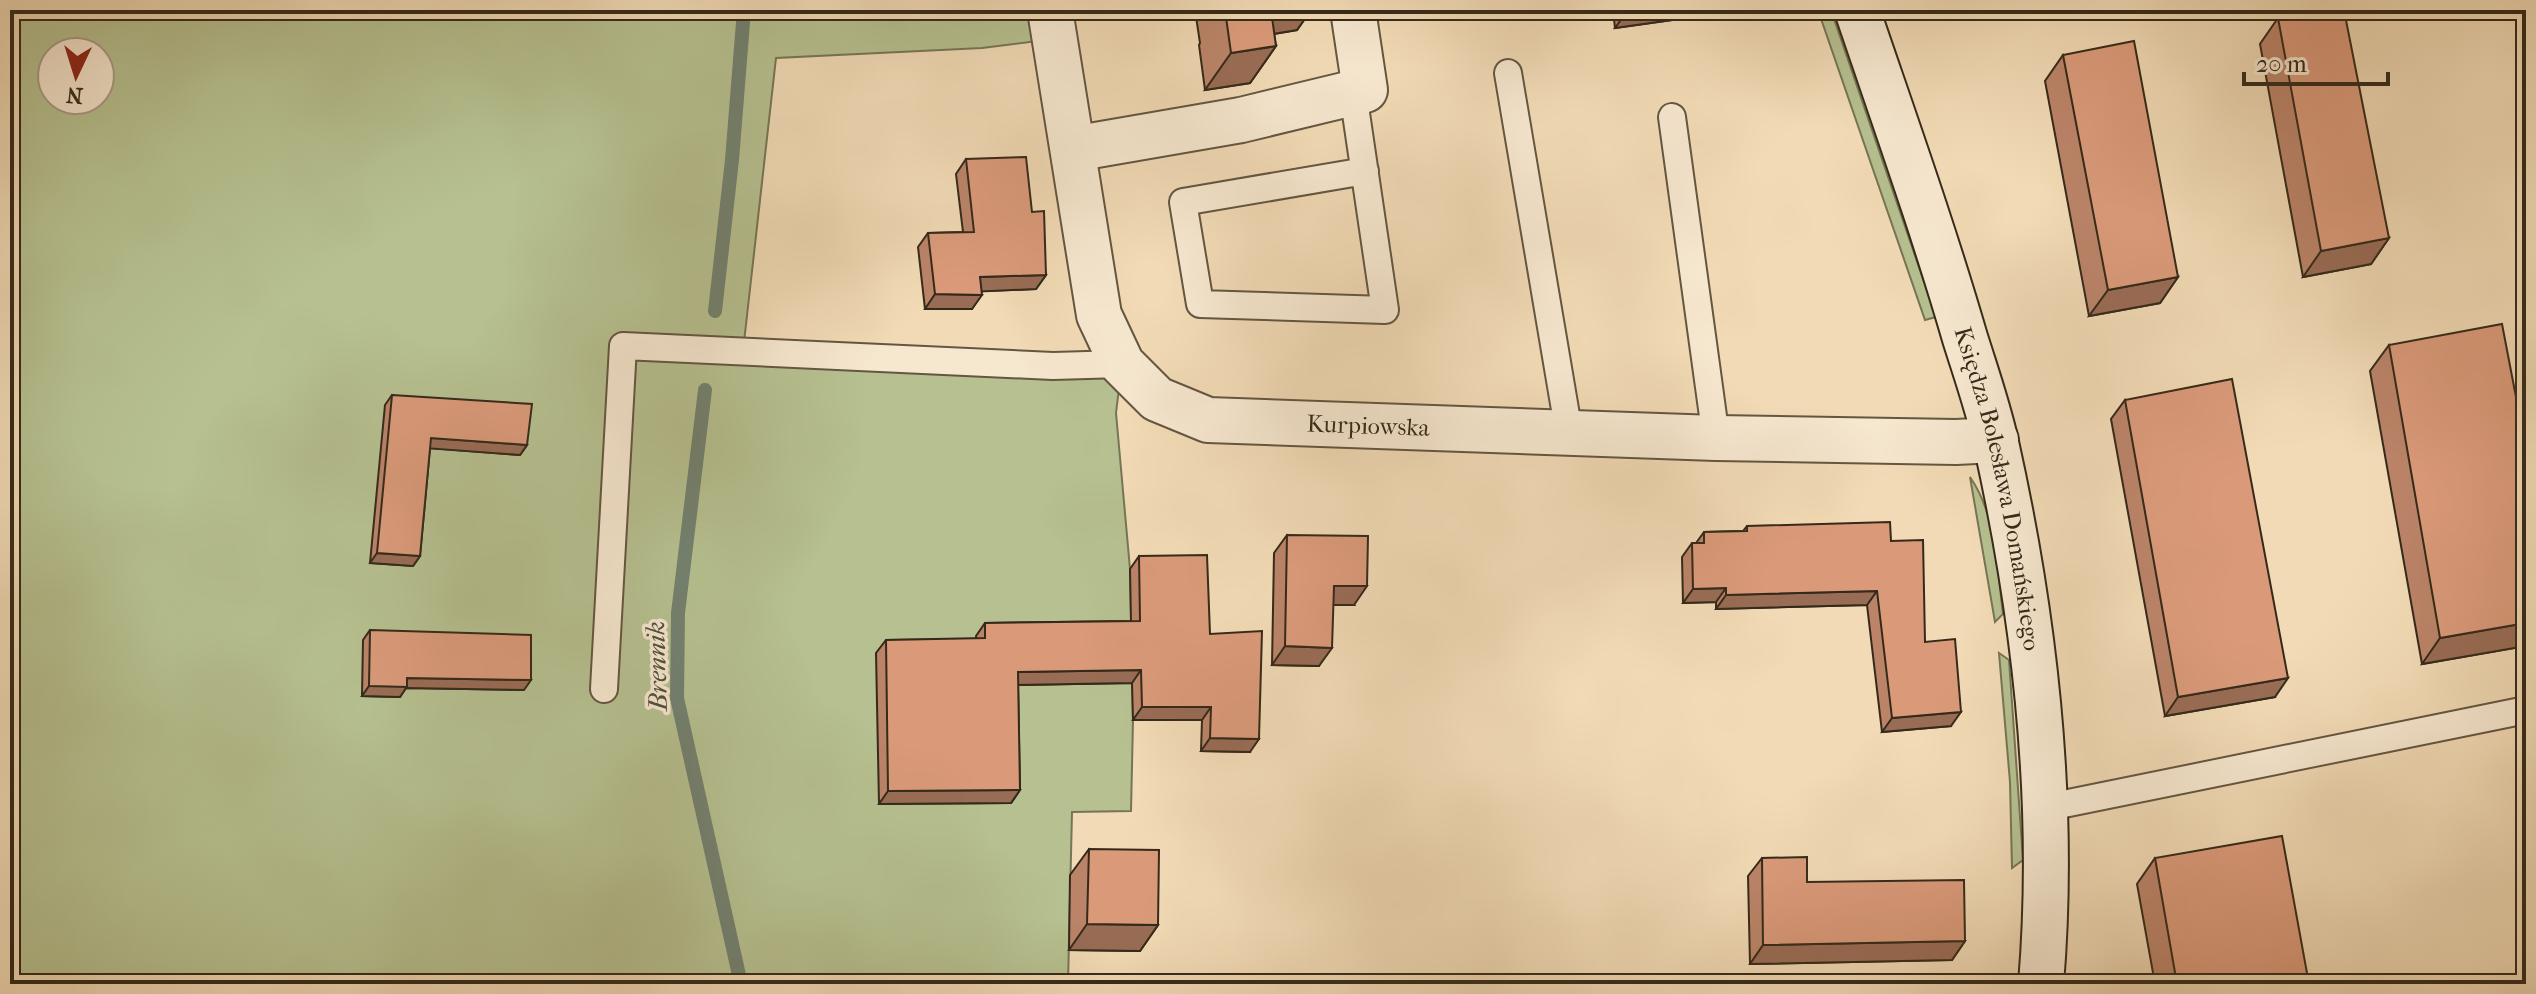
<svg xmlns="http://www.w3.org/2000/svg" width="2536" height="994" font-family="'IM FELL French Canon',serif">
	<rect width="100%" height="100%" fill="#f1dab5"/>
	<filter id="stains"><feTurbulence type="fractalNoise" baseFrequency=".0025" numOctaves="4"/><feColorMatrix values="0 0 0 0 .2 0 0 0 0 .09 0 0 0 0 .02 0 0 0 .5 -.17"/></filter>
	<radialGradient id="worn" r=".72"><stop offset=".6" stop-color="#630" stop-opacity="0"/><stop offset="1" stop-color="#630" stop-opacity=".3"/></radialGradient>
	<g fill="#b6c090" stroke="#767555" stroke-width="2" fill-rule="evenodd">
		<path d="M10,10H1050L1054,39L982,48L776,58L743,351L1122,364L1116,413L1130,569L1133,720L1131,811L1072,812L1068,984H10ZM52,52H100V100H52Z"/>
		<polygon points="1818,10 1831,10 1936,317 1925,320"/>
		<path d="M1970,477C1997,516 1997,568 2003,614L1995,622Z"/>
		<polygon points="1999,653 2009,660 2023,860 2012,868 2010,782"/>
	</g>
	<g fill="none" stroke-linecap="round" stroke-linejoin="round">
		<g stroke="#728170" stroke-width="14">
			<polyline points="715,311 732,160 744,10"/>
			<polyline points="705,390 678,613 677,698 741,984"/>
		</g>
		<g stroke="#645641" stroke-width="30">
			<g id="lane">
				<polyline points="1508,73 1569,433"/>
				<polyline points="1353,93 1385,310 1200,304 1183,202 1365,171"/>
				<polyline points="1672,117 1716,438"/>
				<polyline points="604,689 623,346 1053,366 1122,364"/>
				<polyline points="2044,808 2526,710"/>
			</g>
		</g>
		<g stroke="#645641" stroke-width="48">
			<g id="street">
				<path id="s1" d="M1050,10L1099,315L1122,364L1157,399L1208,420L1716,438L1956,442L1996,440"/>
				<polyline points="1073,149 1241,120 1365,90 1353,10"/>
			</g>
		</g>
		<g stroke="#352a1a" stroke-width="48">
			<g id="secondary">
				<path id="s2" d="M1857,10C1894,119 1933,228 1965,338C1976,373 1988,407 1996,443C2035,618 2056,804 2041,984"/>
			</g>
		</g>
		<use href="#lane" stroke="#f6e7cf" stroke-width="26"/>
		<use href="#street" stroke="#f6e7cf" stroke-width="44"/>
		<use href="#secondary" stroke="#f6e7cf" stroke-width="44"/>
	</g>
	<g fill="#bb8469" stroke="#352a1a" stroke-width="2">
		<polygon points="1195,10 1311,10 1297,30 1274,34 1276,46 1250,83 1205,90 1199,45 1200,43"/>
		<polygon points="1613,10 1685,10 1679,19 1615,28"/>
		<polygon points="2278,18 2389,238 2371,264 2303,277 2260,44"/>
		<polygon points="2063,55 2178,277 2160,303 2089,316 2045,81"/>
		<polygon points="966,159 1032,212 1046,275 1036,289 982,291 972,309 925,309 918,247 928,233 963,232 956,174"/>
		<polygon points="2389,345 2526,646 2422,664 2370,371"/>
		<polygon points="392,395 527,445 520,455 430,448 420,556 413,566 370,563 385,405"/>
		<polygon points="2125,400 2275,697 2165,716 2111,419"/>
		<polygon points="1747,526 1891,541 1925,642 1951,726 1882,732 1867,605 1716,609 1716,602 1683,603 1682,557 1692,543 1696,543 1704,532 1743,531"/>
		<polygon points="1287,535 1354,605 1333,605 1319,666 1272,665 1274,553"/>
		<polygon points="1139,556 1210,634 1250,752 1201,751 1202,720 1133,720 1132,683 1018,685 1020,790 1011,803 879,804 876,653 886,640 976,639 976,636 985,623 1131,621 1130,569"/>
		<polygon points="370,630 524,690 406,688 400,697 362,696 363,640"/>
		<polygon points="1089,849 1158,925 1140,951 1069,950 1070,875"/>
		<polygon points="1762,858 1807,882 1965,941 1952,960 1750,964 1748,876"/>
		<polygon points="2155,858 2309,984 2155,984 2137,884"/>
	</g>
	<g fill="#996c55" stroke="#352a1a" stroke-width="2">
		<polygon points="1264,10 1311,10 1297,30 1244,39"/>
		<polygon points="1628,10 1685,10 1679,19 1615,28"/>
		<polygon points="1276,46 1250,83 1205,90 1231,53"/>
		<polygon points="2389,238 2371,264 2303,277 2321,251"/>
		<polygon points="1046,275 1036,289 970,292 980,277"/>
		<polygon points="2178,277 2160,303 2089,316 2108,290"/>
		<polygon points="935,294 982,295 972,309 925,309"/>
		<polygon points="431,438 527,445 520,455 424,448"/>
		<polygon points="377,553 420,556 413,566 370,563"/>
		<polygon points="1334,586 1367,586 1354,605 1321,605"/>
		<polygon points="1726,588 1716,602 1683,603 1693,589"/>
		<polygon points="1877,591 1867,605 1716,609 1726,595"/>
		<polygon points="2526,623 2526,646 2422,664 2440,638"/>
		<polygon points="1285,646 1332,648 1319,666 1272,665"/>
		<polygon points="1141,670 1132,683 1009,685 1018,672"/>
		<polygon points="407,678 531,680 524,690 406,688 400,697 362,696 369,686"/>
		<polygon points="2288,678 2275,697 2165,716 2178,697"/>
		<polygon points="1142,707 1211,707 1202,720 1133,720"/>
		<polygon points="1961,712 1951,726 1882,732 1892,718"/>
		<polygon points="1210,738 1259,739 1250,752 1201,751"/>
		<polygon points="1020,790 1011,803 879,804 888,791"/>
		<polygon points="1087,924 1158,925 1140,951 1069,950"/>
		<polygon points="1965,941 1952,960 1750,964 1763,945"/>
	</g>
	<g fill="#da9a7a" stroke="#352a1a" stroke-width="2">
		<polygon points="1225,10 1271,10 1276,46 1231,53"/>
		<polygon points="2333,10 2344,10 2389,238 2321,251 2278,18"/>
		<polygon points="2134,41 2178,277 2108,290 2063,55"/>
		<polygon points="1026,157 1032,212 1044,211 1046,275 980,277 982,295 935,294 928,233 974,232 966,159"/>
		<polygon points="2502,324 2526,449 2526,623 2440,638 2389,345"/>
		<polygon points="2232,379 2288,678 2178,697 2125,400"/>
		<polygon points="392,395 532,404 527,445 431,438 420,556 377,553"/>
		<polygon points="1890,522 1891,541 1923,540 1925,642 1955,639 1961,712 1892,718 1877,591 1726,595 1726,588 1693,589 1692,543 1704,543 1704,532 1747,531 1747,526"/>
		<polygon points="1287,535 1368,536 1367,586 1334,586 1332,648 1285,646"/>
		<polygon points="1207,555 1210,634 1262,631 1259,739 1210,738 1211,707 1142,707 1141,670 1018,672 1020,790 888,791 886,640 985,638 985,623 1140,621 1139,556"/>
		<polygon points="370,630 531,635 531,680 407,678 407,687 369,686"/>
		<polygon points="2282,836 2309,984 2177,984 2155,858"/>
		<polygon points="1089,849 1159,850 1158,925 1087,924"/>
		<polygon points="1807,857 1807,882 1964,880 1965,941 1763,945 1762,858"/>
		<polygon points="1787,983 1787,984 1718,984"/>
	</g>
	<g text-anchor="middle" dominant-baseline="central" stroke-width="7" stroke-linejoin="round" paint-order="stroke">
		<g font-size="24" fill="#352a1a" stroke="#f6e7cf">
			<text stroke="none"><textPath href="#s1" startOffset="628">Kurpiowska</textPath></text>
			<text stroke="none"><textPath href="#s2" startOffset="500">Księdza Bolesława Domańskiego</textPath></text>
		</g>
		<g font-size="26" font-style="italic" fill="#4e4e3e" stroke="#f6e7cf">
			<text transform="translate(657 666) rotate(-92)">Brennik</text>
		</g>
	</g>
	<rect width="2536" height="994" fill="none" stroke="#f1dab5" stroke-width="40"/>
	<rect x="12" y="12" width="2512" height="970" fill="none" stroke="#352a1a" stroke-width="4"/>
	<rect x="20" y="20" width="2496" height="954" fill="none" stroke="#352a1a" stroke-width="2"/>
	<g transform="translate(76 76) rotate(184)"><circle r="38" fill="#f6e7cf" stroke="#a99b87" stroke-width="2"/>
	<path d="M0-6L14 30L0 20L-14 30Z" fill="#8f2418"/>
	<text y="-12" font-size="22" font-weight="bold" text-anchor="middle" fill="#352a1a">N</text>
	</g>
	<path d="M2244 72v12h144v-12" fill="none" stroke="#352a1a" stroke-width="4"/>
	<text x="2256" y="72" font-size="24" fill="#352a1a" stroke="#f6e7cf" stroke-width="6" paint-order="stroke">20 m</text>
	<rect width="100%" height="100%" filter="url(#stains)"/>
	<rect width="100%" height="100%" fill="url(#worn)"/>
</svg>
